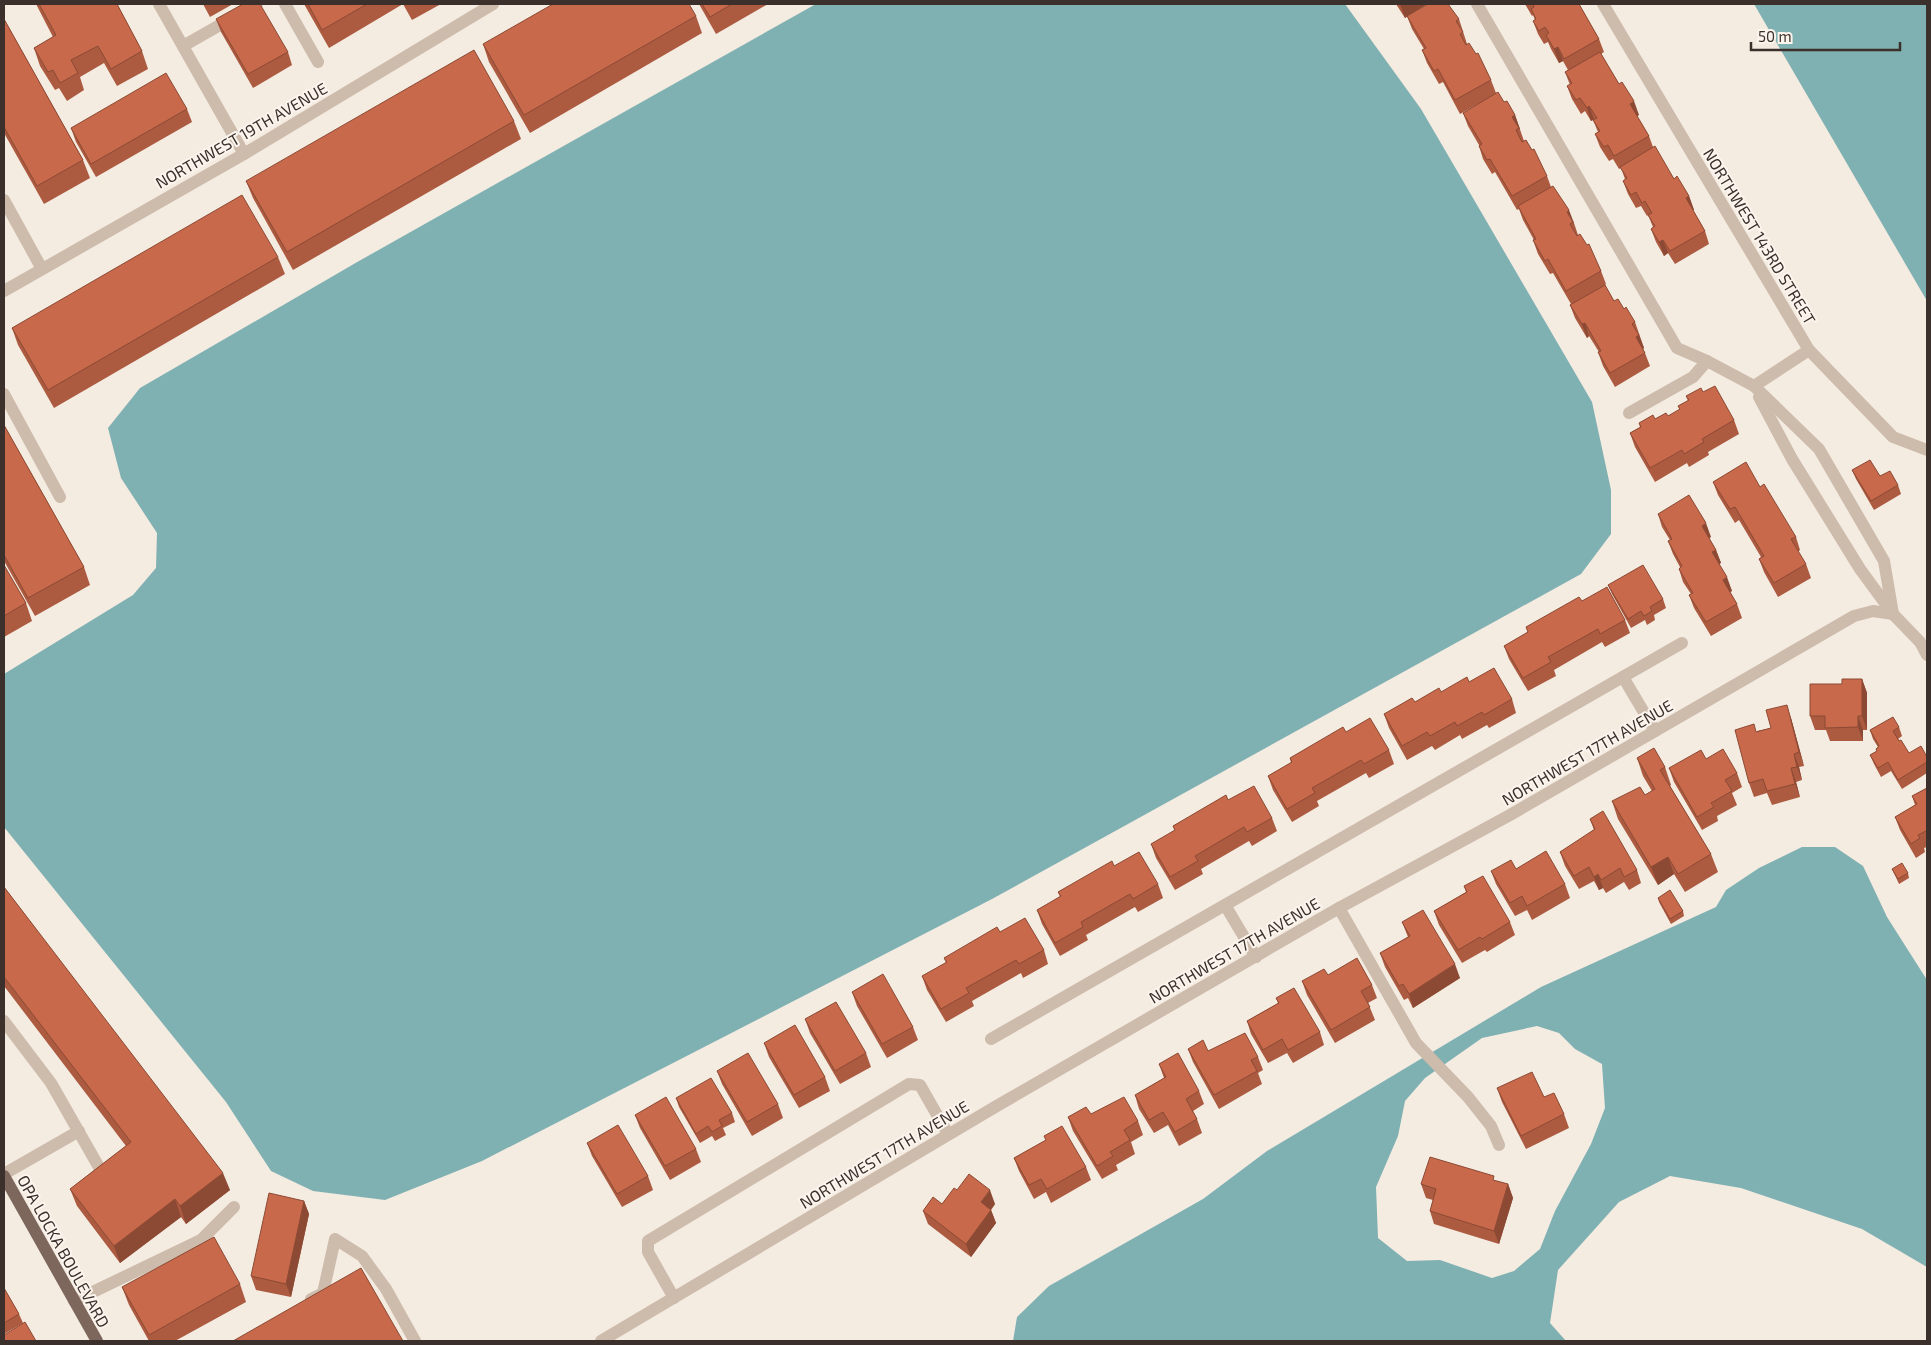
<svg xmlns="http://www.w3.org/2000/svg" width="1931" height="1345" font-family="'Exo 2',sans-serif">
	<rect width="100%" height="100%" fill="#f4ebe1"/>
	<g fill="#7fb0b2" fill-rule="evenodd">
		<polygon points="816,4 1345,4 1421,109 1592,402 1611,490 1611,534 1581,574 992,899 482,1161 385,1200 313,1191 271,1171 226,1102 4,827 4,674 133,595 156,568 157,533 121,478 108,428 140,388 359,261"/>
		<polygon points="1754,4 1927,4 1927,301"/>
		<path d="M1802,847H1835L1863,866L1887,917L1927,980V1267L1862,1229L1741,1188L1670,1176L1619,1202L1558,1270L1550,1323L1566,1341H1013L1017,1317L1049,1286L1203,1199L1267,1151L1541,987L1716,907L1726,890L1759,868ZM1537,1026L1559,1033L1575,1049L1602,1064L1605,1108L1591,1144L1555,1211L1540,1249L1514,1271L1492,1278L1440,1260L1407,1261L1378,1238L1376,1187L1398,1136L1405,1101L1425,1078L1482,1038Z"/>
	</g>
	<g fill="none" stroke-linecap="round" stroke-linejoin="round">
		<g stroke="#cdbbac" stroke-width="12">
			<polyline points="159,4 244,154"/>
			<polyline points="285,4 318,62"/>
			<polyline points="1477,4 1677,348 1707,361 1754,386 1819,449 1884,561 1893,614"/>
			<polyline points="1603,4 1809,350 1893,437 1927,450"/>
			<polyline points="183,46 257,4"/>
			<polyline points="4,200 42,269"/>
			<polyline points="4,291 244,154 493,4"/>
			<polyline points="1754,386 1809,350"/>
			<polyline points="4,394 60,497"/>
			<polyline points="1759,397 1792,459 1860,569 1893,614 1920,642 1927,655"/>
			<polyline points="1629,413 1693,377 1707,361"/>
			<polyline points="1623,677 1655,731"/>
			<polyline points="1225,905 1256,957"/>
			<polyline points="1339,908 1416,1043 1468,1097 1491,1126 1499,1145"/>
			<polyline points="4,1021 51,1083 104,1176"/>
			<polyline points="991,1039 1682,643"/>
			<polyline points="4,1174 79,1131"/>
			<polyline points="674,1298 648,1252 648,1241 909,1084 920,1085 948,1134"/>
			<polyline points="311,1299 323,1293 335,1239 362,1256 386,1289 415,1341"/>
			<polyline points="74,1301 201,1240 234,1207"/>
			<polyline points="601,1341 995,1107 1339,908 1510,815 1854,616 1873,611 1893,614"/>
		</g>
		<polyline stroke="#7d675c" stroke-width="12" points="4,1176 97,1341"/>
	</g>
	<g fill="#ac5a40">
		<polygon points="36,4 117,4 142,51 148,69 117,86 104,63 80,77 84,90 67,101 59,88 55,90 40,66 34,48 53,37"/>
		<polygon points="203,4 233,4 210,17"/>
		<polygon points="304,4 441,4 412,20 403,4 329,48"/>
		<polygon points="699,4 768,4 716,34"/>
		<polygon points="1396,4 1427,4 1413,12 1459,19 1467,44 1491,80 1496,93 1515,115 1524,141 1547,176 1551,187 1574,223 1578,235 1601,271 1606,284 1605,285 1614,301 1624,309 1635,322 1644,348 1643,349 1645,353 1650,366 1615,387 1603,366 1598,352 1599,352 1589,336 1587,338 1575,318 1570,305 1571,304 1553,273 1550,274 1538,254 1533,240 1534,240 1523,220 1519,209 1517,210 1495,172 1492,174 1483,159 1479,146 1479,145 1468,126 1463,113 1481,102 1460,114 1443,82 1439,84 1427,63 1422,50 1424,49 1412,29 1407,16 1405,18"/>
		<polygon points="1525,4 1579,4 1599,39 1604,52 1601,54 1619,84 1639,115 1637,116 1649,136 1653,147 1674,179 1689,196 1694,210 1693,210 1705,231 1709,244 1675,264 1668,253 1664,256 1656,242 1651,229 1653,227 1648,215 1647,216 1641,206 1636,208 1628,194 1623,181 1625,179 1621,168 1619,169 1613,159 1609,161 1600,147 1595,134 1598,132 1593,120 1591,121 1585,111 1581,114 1572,99 1567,86 1570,85 1565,72 1568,70 1563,61 1559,63 1551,49 1548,42 1544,44 1538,34 1533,21 1535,20 1533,15 1532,16"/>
		<polygon points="696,16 702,33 530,133 489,62 483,44"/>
		<polygon points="4,19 83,160 90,178 44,204 4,133"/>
		<polygon points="216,19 288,52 292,65 253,88 221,32"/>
		<polygon points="187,109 192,122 96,177 76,142 71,128"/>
		<polygon points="514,121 521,139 293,270 253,198 246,181"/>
		<polygon points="278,257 285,274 54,408 18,345 12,328"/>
		<polygon points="1703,392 1734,420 1739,434 1708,452 1709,455 1689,467 1687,463 1655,482 1635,447 1630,433 1640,427 1639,423 1668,416 1680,410 1678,406 1688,401 1686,396"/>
		<polygon points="4,425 84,567 90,585 35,616 4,561"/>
		<polygon points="1852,470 1898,485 1901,494 1874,510 1856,479"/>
		<polygon points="1713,482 1760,487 1796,537 1800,550 1798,552 1806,564 1811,578 1778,597 1764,572 1759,559 1761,557 1739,520 1735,523 1718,495"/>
		<polygon points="1658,514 1711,537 1709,538 1716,550 1721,563 1719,564 1732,591 1730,592 1737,604 1742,618 1711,636 1694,608 1689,595 1691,594 1683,582 1679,569 1680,567 1673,554 1668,541 1670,540 1662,527"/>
		<polygon points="4,565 26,603 32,621 4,637"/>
		<polygon points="1608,585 1663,599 1666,608 1654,615 1655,620 1647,625 1645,620 1631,628 1612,594"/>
		<polygon points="1582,601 1625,620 1630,633 1605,647 1602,642 1554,670 1556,676 1528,691 1509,659 1504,646 1528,632 1526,627"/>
		<polygon points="1862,679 1867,693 1867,730 1863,730 1863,741 1830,741 1826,730 1815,730 1810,716 1842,684"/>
		<polygon points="1469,682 1512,699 1516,713 1489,728 1487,725 1462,739 1460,735 1435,750 1432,746 1407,760 1389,728 1384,714"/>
		<polygon points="1791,718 1804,766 1799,767 1802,780 1796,782 1800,797 1772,805 1767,793 1754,797 1749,783 1757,731 1771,728"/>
		<polygon points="1899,727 1902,736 1898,739 1909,753 1927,757 1927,773 1902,789 1891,771 1881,777 1874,764 1870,755 1877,752 1878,747 1873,739 1870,730"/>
		<polygon points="1346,732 1389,750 1394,764 1369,778 1366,773 1317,801 1319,806 1292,822 1273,790 1268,776 1291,763 1290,758"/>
		<polygon points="1637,758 1665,767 1671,785 1670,786 1711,854 1718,872 1685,892 1674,874 1658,885 1618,819 1612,801 1645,795 1652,791 1643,776"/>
		<polygon points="1706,759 1737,773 1742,787 1732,793 1737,805 1717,816 1718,821 1702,830 1674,782 1669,768"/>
		<polygon points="1927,788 1927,847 1924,848 1925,852 1916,858 1900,830 1895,817 1915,805 1912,796"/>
		<polygon points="1228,800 1272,818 1277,831 1252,846 1249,841 1201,869 1203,874 1175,890 1156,858 1151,844 1175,831 1173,826"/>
		<polygon points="1590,819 1637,870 1641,883 1629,890 1624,882 1606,893 1603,888 1599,890 1594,881 1579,889 1565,866 1560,852 1594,830"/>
		<polygon points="1114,866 1158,884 1163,898 1138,912 1135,907 1086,935 1088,940 1060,956 1042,924 1037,910 1060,897 1058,892"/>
		<polygon points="1892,869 1908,873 1909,878 1899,884"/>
		<polygon points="1491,871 1565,884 1570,898 1532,920 1527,910 1515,916 1496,884"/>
		<polygon points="1464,886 1510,922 1515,935 1487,952 1485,950 1462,963 1439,925 1434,911 1466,892"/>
		<polygon points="4,887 230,1190 186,1224 181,1217 120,1263 77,1206 70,1189 126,1146 4,986"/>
		<polygon points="1658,898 1683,911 1684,916 1671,924 1659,902"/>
		<polygon points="1402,922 1460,978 1413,1008 1408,998 1404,1000 1385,967 1380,953 1408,937"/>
		<polygon points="1000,932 1044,950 1048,964 1023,978 1021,973 972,1001 974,1006 946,1022 927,990 922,976 946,963 944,958"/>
		<polygon points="1328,975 1372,985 1377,998 1368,1003 1375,1020 1335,1043 1307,995 1302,981"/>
		<polygon points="852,992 913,1027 918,1040 887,1058 857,1006"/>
		<polygon points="1276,998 1320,1032 1324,1045 1293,1063 1287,1053 1268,1063 1251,1034 1247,1021 1278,1003"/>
		<polygon points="805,1019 866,1053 871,1067 840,1084 810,1033"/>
		<polygon points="764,1043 825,1077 830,1091 799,1108 769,1057"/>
		<polygon points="1188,1049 1258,1057 1263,1070 1258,1073 1262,1084 1219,1109 1193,1062"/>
		<polygon points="1159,1064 1199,1091 1204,1104 1193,1111 1197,1119 1202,1133 1179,1146 1168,1125 1154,1133 1139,1109 1135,1095 1164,1078"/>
		<polygon points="717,1071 778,1104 783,1118 752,1136 722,1084"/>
		<polygon points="1497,1088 1564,1114 1569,1128 1526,1149 1502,1102"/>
		<polygon points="676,1098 732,1113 735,1122 723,1128 726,1135 715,1141 712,1136 700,1143 679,1107"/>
		<polygon points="1091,1114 1138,1121 1143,1135 1131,1142 1135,1154 1116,1165 1118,1170 1102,1179 1073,1131 1068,1117"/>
		<polygon points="635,1115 696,1149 701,1162 670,1180 640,1128"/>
		<polygon points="1044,1136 1086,1167 1091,1180 1051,1203 1046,1192 1034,1199 1019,1171 1014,1158 1046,1140"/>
		<polygon points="587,1143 648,1176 653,1190 622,1207 592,1156"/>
		<polygon points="1496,1181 1508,1184 1513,1198 1499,1244 1434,1224 1430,1211 1433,1200 1426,1198 1421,1184"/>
		<polygon points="957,1190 995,1204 991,1210 996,1223 971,1257 928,1224 923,1211 942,1204"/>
		<polygon points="304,1201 309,1214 291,1297 256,1290 251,1276"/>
		<polygon points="240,1284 246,1302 175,1341 149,1341 129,1305 122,1287"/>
		<polygon points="4,1288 19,1314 23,1323 4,1334"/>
	</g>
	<g fill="#8c4a34">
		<polygon points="1400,4 1427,4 1405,18"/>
		<polygon points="1558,47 1563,61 1559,63 1554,49"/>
		<polygon points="1634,101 1639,115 1635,117 1630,104"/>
		<polygon points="1589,106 1594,119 1591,121 1587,108"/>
		<polygon points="1515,115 1520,129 1519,129 1512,117"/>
		<polygon points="1689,196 1694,210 1690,212 1686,198"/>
		<polygon points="1569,210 1574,223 1574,224 1567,212"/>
		<polygon points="1663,240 1668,253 1664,256 1659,242"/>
		<polygon points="1585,323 1589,336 1587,338 1582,324"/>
		<polygon points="1639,335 1644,348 1640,350 1636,337"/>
		<polygon points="1706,523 1711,537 1707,539 1702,526"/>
		<polygon points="1716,550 1721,563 1717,565 1712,552"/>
		<polygon points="1727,577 1732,591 1728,593 1723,580"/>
		<polygon points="1862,679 1867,693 1867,730 1862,716"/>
		<polygon points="1787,705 1791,718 1804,766 1799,752"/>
		<polygon points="1858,716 1863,730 1863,741 1858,727"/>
		<polygon points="1794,754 1799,767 1802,780 1797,767"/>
		<polygon points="1791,768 1796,782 1800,797 1795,784"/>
		<polygon points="1668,857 1674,874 1658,885 1651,867"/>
		<polygon points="1598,874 1603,888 1599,890 1594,877"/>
		<polygon points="1455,964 1460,978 1413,1008 1409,994"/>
		<polygon points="223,1173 230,1190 186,1224 180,1206"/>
		<polygon points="1508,1184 1513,1198 1499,1244 1494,1231"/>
		<polygon points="990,1190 995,1204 986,1216 981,1202"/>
		<polygon points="175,1199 181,1217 120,1263 114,1246"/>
		<polygon points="304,1201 309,1214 291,1297 286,1284"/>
		<polygon points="991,1210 996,1223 971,1257 966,1244"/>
	</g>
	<g fill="#c8694b" stroke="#8c4a34">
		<polygon points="39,4 117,4 142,51 111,69 98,46 71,60 78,73 60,83 53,70 48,72 34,48 56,35"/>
		<polygon points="243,4 260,4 288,52 248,74 216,19"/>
		<polygon points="308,4 367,4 322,30"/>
		<polygon points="553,4 689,4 696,16 524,115 483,44"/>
		<polygon points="702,4 732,4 710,17"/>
		<polygon points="1428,4 1448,4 1459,19 1456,21 1463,32 1460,34 1466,45 1469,43 1476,54 1478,53 1491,80 1455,100 1438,69 1434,71 1422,50 1426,48 1407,16"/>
		<polygon points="1533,4 1579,4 1599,39 1564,59 1558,47 1554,49 1546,35 1549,33 1545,27 1539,31 1533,21 1536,19 1531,9 1534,7"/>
		<polygon points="4,19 83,160 37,186 4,127"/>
		<polygon points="474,50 514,121 287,252 246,181"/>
		<polygon points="1600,52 1619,84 1622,82 1634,101 1630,104 1649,136 1614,156 1608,145 1604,147 1595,134 1600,131 1593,120 1597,118 1589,106 1587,108 1580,98 1576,100 1567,86 1572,83 1565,72"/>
		<polygon points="166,73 187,109 91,164 71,128"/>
		<polygon points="1498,92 1504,102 1507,101 1515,115 1512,117 1519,128 1516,130 1522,142 1526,140 1532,150 1534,149 1547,176 1512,196 1490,159 1487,160 1479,146 1482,144 1463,113"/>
		<polygon points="1655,146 1674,179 1677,176 1689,196 1686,198 1705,231 1670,251 1663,240 1659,242 1651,229 1655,226 1648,215 1652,213 1645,201 1642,203 1636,192 1631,195 1623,181 1627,178 1620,167"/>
		<polygon points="1553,186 1569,210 1567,212 1573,222 1570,224 1577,236 1580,234 1587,245 1589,244 1601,271 1566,291 1548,259 1545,261 1533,240 1536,239 1518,206"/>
		<polygon points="242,195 278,257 48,390 12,328"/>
		<polygon points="1605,285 1614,301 1618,299 1624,309 1626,307 1635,322 1632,324 1639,335 1636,337 1645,353 1610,373 1598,352 1601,351 1585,323 1582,324 1570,305"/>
		<polygon points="1715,386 1734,420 1702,439 1704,442 1684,454 1682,450 1650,468 1630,433 1641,427 1639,423 1653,415 1655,419 1666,413 1668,416 1680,409 1678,406 1689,400 1686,396 1701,388 1703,392"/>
		<polygon points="4,425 84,567 28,598 4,555"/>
		<polygon points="1870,460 1880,476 1890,471 1898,485 1871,501 1852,470"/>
		<polygon points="1746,462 1760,487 1764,484 1796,537 1791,539 1806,564 1774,583 1759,559 1764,556 1735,507 1730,509 1713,482"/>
		<polygon points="1689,495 1706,523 1702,526 1716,550 1712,552 1727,577 1723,580 1737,604 1706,622 1689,595 1693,593 1679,569 1682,566 1668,541 1672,539 1658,514"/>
		<polygon points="4,565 26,603 4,616"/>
		<polygon points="1643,565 1663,599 1650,607 1652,611 1644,616 1641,611 1628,619 1608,585"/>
		<polygon points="1607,587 1625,620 1600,634 1598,629 1548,657 1551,662 1523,678 1504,646 1528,632 1526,627 1579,597 1582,601"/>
		<polygon points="1494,668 1512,699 1484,715 1482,712 1457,726 1455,722 1430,736 1427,732 1402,746 1384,714 1412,698 1415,702 1439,688 1441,692 1467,677 1469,682"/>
		<polygon points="1842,679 1862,679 1862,716 1858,716 1858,727 1825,728 1825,716 1810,716 1810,684 1842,684"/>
		<polygon points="1787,705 1799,752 1794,754 1797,767 1791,768 1795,784 1767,791 1763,779 1749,783 1735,730 1754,724 1756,732 1771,728 1766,710"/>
		<polygon points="1893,717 1899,727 1893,731 1899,741 1901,740 1909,753 1921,746 1927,757 1927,762 1898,780 1888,762 1878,768 1870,755 1877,751 1876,749 1879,746 1870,730"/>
		<polygon points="1370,718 1389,750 1364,764 1361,760 1312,788 1315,793 1287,809 1268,776 1292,762 1290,758 1343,727 1346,732"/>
		<polygon points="1654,748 1665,767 1660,770 1711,854 1678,874 1668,857 1651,867 1612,801 1640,787 1645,795 1655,789 1637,758"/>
		<polygon points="1723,749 1737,773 1725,780 1732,791 1711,803 1714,807 1697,817 1669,768 1701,750 1706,759"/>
		<polygon points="1254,786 1272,818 1247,832 1244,827 1195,856 1198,861 1170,877 1151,844 1175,830 1173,826 1226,795 1228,800"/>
		<polygon points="1927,788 1927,832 1926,831 1918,835 1920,838 1911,844 1895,817 1917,804 1912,796"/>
		<polygon points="1603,811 1637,870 1624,877 1620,868 1601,880 1598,874 1594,877 1589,867 1574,876 1560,852 1595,829 1590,819"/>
		<polygon points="1546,851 1565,884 1527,906 1522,896 1510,903 1491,871 1511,860 1516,869"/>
		<polygon points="1139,852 1158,884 1133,899 1130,894 1081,922 1083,927 1055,943 1037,910 1061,896 1058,892 1112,861 1114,866"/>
		<polygon points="1902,863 1908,873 1898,879 1892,869"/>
		<polygon points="1483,876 1510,922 1482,939 1480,937 1458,950 1434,911 1467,892 1464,886"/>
		<polygon points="4,887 223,1173 180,1206 175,1199 114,1246 70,1189 131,1142 4,977"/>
		<polygon points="1670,890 1683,911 1670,919 1658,898"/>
		<polygon points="1423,910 1455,964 1409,994 1403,984 1399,986 1380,953 1410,936 1402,922"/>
		<polygon points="1025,918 1044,950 1019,964 1016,960 966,988 969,993 941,1009 922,976 947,962 944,958 997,927 1000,932"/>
		<polygon points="1357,958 1372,985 1361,991 1370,1007 1331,1030 1302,981 1324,969 1328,975"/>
		<polygon points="883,974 913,1027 882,1044 852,992"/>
		<polygon points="1294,988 1320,1032 1288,1050 1282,1039 1263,1050 1247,1021 1279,1003 1276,998"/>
		<polygon points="836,1002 866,1053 835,1071 805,1019"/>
		<polygon points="795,1025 825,1077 794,1095 764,1043"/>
		<polygon points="1245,1033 1258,1057 1251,1060 1257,1071 1214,1095 1188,1049 1203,1040 1208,1051"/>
		<polygon points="748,1053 778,1104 747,1122 717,1071"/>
		<polygon points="1178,1053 1199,1091 1186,1099 1197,1119 1175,1132 1163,1112 1149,1120 1135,1095 1166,1077 1159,1064"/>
		<polygon points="1532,1072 1544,1097 1554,1093 1564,1114 1521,1136 1497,1088"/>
		<polygon points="711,1078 732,1113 719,1120 722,1126 712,1132 708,1126 696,1134 676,1098"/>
		<polygon points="666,1097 696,1149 665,1166 635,1115"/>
		<polygon points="1124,1097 1138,1121 1124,1130 1130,1140 1110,1152 1113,1156 1097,1166 1068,1117 1086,1107 1091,1114"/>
		<polygon points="618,1125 648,1176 617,1194 587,1143"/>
		<polygon points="1062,1126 1086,1167 1047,1189 1041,1179 1029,1185 1014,1158 1046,1140 1044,1136"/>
		<polygon points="1430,1157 1494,1176 1493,1180 1508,1184 1494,1231 1430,1211 1436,1189 1421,1184"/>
		<polygon points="969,1174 990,1190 981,1202 991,1210 966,1244 923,1211 933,1197 942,1204 954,1188 957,1190"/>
		<polygon points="269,1193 304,1201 286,1284 251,1276"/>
		<polygon points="214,1237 240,1284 149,1335 122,1287"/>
		<polygon points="361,1268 403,1341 233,1341"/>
		<polygon points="4,1288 19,1314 4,1323"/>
		<polygon points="25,1322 36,1341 4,1341 4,1335"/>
	</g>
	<g text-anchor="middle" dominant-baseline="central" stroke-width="4" stroke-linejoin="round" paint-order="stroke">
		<g font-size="16" fill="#3b302b" stroke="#fbf5ee">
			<text transform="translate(241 135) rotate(-30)">NORTHWEST 19TH AVENUE</text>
			<text transform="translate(1760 236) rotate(59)">NORTHWEST 143RD STREET</text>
			<text transform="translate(1587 752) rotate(-30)">NORTHWEST 17TH AVENUE</text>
			<text transform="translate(1234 950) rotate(-30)">NORTHWEST 17TH AVENUE</text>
			<text transform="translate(884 1154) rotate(-31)">NORTHWEST 17TH AVENUE</text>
			<text transform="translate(64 1251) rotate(61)">OPA LOCKA BOULEVARD</text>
		</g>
	</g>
	<rect width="1931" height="1345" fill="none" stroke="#3b302b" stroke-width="10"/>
	<path d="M1751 42v8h149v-8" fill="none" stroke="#3b302b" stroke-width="2.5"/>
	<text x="1758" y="42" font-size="15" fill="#3b302b" stroke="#fbf5ee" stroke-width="4" paint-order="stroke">50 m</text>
</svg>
